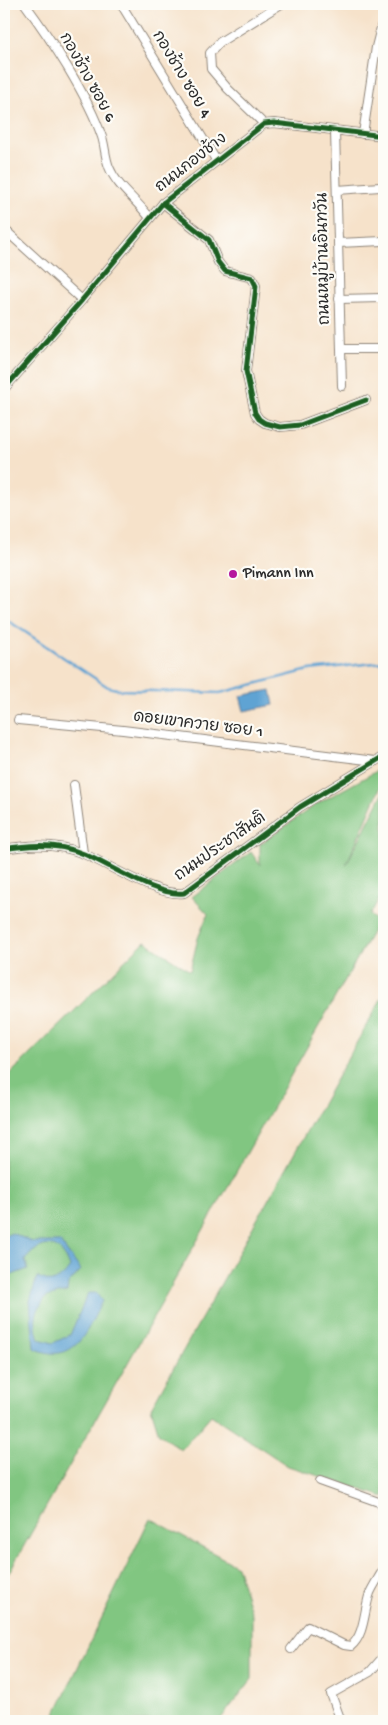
<svg xmlns="http://www.w3.org/2000/svg" width="388" height="1725" font-family="'Gochi Hand','Playpen Sans Thai',sans-serif">
	<rect width="100%" height="100%" fill="#fdfcf7"/>
	<filter id="ink" filterUnits="userSpaceOnUse"><feTurbulence type="fractalNoise" baseFrequency=".02" numOctaves="2"/><feDisplacementMap in="SourceGraphic" scale="10" xChannelSelector="R" yChannelSelector="G"/><feConvolveMatrix kernelMatrix="1 2 1 2 8 2 1 2 1" color-interpolation-filters="sRGB"/></filter>
	<filter id="wash" filterUnits="userSpaceOnUse"><feTurbulence type="fractalNoise" baseFrequency=".0096" numOctaves="4" result="noise"/><feDisplacementMap in="SourceGraphic" scale="20" xChannelSelector="R" yChannelSelector="G"/><feGaussianBlur stdDeviation="1.12" result="paint"/><feColorMatrix in="noise" values="0 0 0 0 0 0 0 0 0 0 0 0 0 0 0 0 0 1.4 0 .05"/><feComposite in="paint" operator="in"/></filter>
	<g filter="url(#wash)">
		<rect width="100%" height="100%" fill="#f6e2ca"/>
		<g fill="#81c681" stroke="#567856">
			<polygon points="384,767 384,779 346,865 384,791 384,890 370,915 378,922 4,1581 4,1078 10,1074 145,941 190,971 198,938 208,914 192,897 251,852 260,865 260,844 315,805"/>
			<polygon points="384,994 384,1497 288,1466 211,1415 181,1450 159,1434 151,1408"/>
			<polygon points="150,1518 237,1566 252,1615 252,1679 219,1721 52,1721"/>
		</g>
		<g fill="#5ea3d3" stroke="#44677f">
			<polygon points="271,690 274,705 244,711 240,696"/>
			<path d="M12,1233L32,1242H60L81,1270L68,1284L67,1292L46,1297C35,1312 33,1321 39,1339L53,1343L70,1335L88,1293H96L102,1301C87,1331 75,1367 34,1348L30,1301L37,1277L52,1282L64,1275L70,1267C61,1241 43,1238 25,1260L28,1269L4,1278V1236Z"/>
		</g>
		<g fill="none" stroke-linecap="round" stroke-linejoin="round">
			<polyline stroke="#5ea3d3" stroke-width="2.5" points="4,618 108,687 121,690 220,693 309,670 384,662"/>
		</g>
	</g>
	<g filter="url(#ink)">
		<g fill="none" stroke-linecap="round" stroke-linejoin="round">
			<g stroke="#90867a" stroke-width="10">
				<g id="street">
					<path d="M25,4C51,39 88,96 102,137C105,146 105,157 109,167C117,187 137,200 150,218"/>
					<polyline points="121,4 216,160"/>
					<polyline points="264,124 228,89 211,69 210,53 220,42 281,4"/>
					<polyline points="335,131 342,386"/>
					<polyline points="363,134 376,47 384,16"/>
					<polyline points="337,190 380,187"/>
					<polyline points="163,203 209,240 218,262 225,271 252,278 256,286 246,371 255,413 259,419 265,423 280,427 300,425 366,400"/>
					<polyline points="4,229 82,300"/>
					<polyline points="338,243 383,241"/>
					<polyline points="339,299 382,298"/>
					<polyline points="341,349 384,349"/>
					<polyline points="4,389 82,300 163,203 264,124 274,123 384,136"/>
					<polyline points="18,720 123,730 375,761"/>
					<polyline points="74,785 83,853"/>
					<path d="M4,849C30,844 59,843 84,854C110,865 158,897 184,893L300,807L384,756"/>
					<polyline points="320,1481 384,1504"/>
					<path d="M291,1649L308,1627L344,1645L351,1646C365,1635 364,1609 370,1593C374,1584 380,1576 384,1568"/>
					<polyline points="341,1721 331,1694 370,1672 384,1656"/>
				</g>
			</g>
			<use href="#street" stroke="#fff" stroke-width="8"/>
			<g stroke="#fdfcf7" stroke-width="8">
				<g id="cycleway">
					<polyline points="163,203 209,240 218,262 225,271 252,278 256,286 246,371 255,413 259,419 265,423 280,427 300,425 366,400"/>
					<polyline points="4,389 82,300 163,203 264,124 274,123 384,136"/>
					<path d="M4,849C30,844 59,843 84,854C110,865 158,897 184,893L300,807L384,756"/>
				</g>
			</g>
			<use href="#cycleway" stroke="#1b5e20" stroke-width="5"/>
		</g>
	</g>
	<circle fill="#b5179e" stroke="#fdfcf7" stroke-width="2" cx="233" cy="574" r="5"/>
	<g text-anchor="middle" dominant-baseline="central" stroke-width="4.5" stroke-linejoin="round" paint-order="stroke">
		<g font-size="16" fill="#2b2b2b" stroke="#fdfcf7">
			<text transform="translate(180 75) rotate(59)">กองช้าง ซอย 4</text>
			<text transform="translate(86 78) rotate(61)">กองช้าง ซอย 6</text>
			<text transform="translate(192 164) rotate(-38)">ถนนกองช้าง</text>
			<text transform="translate(325 259) rotate(-91)">ถนนหมู่บ้านอินทวัน</text>
			<text transform="translate(198 726) rotate(7)">ดอยเขาควาย ซอย 1</text>
			<text transform="translate(221 848) rotate(-35)">ถนนประชาสันติ</text>
		</g>
		<g font-size="16" fill="#2b2b2b" stroke="#fdfcf7" text-anchor="start">
			<text x="243" y="574">Pimann Inn</text>
		</g>
	</g>
	<rect width="388" height="1725" fill="none" stroke="#fdfcf7" stroke-width="20"/>
</svg>
